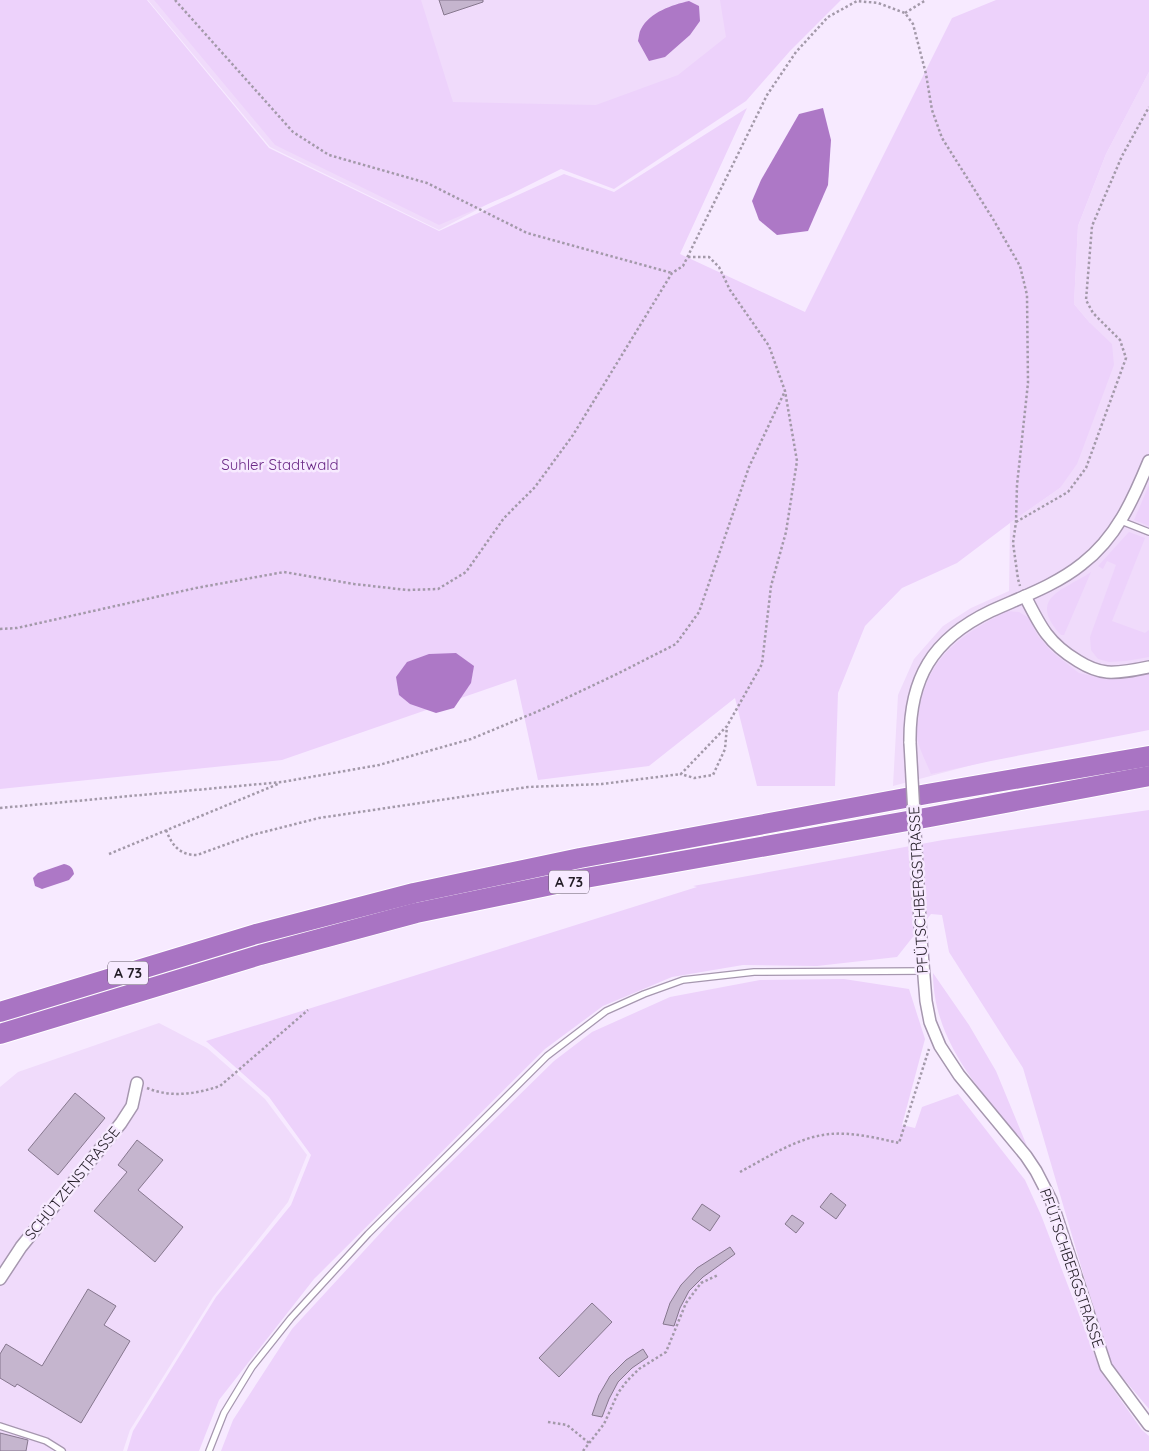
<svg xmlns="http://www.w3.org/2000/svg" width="1149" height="1451" font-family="Quicksand,sans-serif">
	<rect width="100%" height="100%" fill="#f7eaff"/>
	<g fill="#f0dbfb">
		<polygon points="148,0 789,0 765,57 439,230 270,147"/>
		<polygon points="1149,72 1149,718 893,786 898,695 914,659 943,626 971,608 1009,591 1010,523 1060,488 1090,323 1074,304 1078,226 1106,154"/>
		<polygon points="159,1023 207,1048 265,1099 307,1155 288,1202 213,1297 130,1430 123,1451 0,1451 0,1087 18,1072"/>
	</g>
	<g fill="#edd2fb">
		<polygon points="0,0 147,0 269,148 439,231 564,174 614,192 747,108 680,254 805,312 952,18 996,0 1149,0 1149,72 1106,154 1078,226 1074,304 1090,323 1112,344 1114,365 1077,464 1060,488 1010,523 957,563 902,588 865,626 838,693 835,786 757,786 735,698 649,766 538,780 516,679 282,760 0,789"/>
		<polygon points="154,0 421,0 453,102 596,105 678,75 726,37 720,0 841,0 790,51 746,101 614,189 561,169 511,194 439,225 275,145"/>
		<polygon points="1149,485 1149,526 1134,520"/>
		<polygon points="1129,532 1145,538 1112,621 1145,633 1149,630 1149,657 1126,661 1109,662 1098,659 1091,650 1090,637 1116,565 1107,561 1103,569 1098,566"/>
		<path d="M1091,572L1064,635H1061C1027,597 1063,591 1091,572Z"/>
		<path d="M1007,611L1019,612L1029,618L1038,636L1052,652L1079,673L1105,679L1149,673V730L991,761L931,774C927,764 921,753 918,742C915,733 918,720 919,711C928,656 961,635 1007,611Z"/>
		<polygon points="1149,810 1149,1409 1112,1365 1085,1280 1023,1068 949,952 942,915 931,914 897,957 817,966 743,965 672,977 603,1006 545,1049 314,1279 219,1400 199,1451 127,1451 133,1431 216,1297 291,1205 311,1155 269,1097 206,1041 697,887 693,886 943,840"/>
		<path d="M933,973L969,1025L996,1071L1027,1146C984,1096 933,1043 933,973Z"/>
		<polygon points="844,979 909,989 925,1039 902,1125 915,1128 922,1107 958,1094 1025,1180 1041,1215 1101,1372 1142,1430 1149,1436 1149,1451 221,1451 233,1420 292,1329 397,1215 554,1061 592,1032 670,997 760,980"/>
	</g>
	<g fill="#ad78c6">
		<path d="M689,1L699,6L700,21L690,35L665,57L649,61L638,41C639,37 639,32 641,29C650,12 672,5 689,1Z"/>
		<polygon points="823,108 831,140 828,185 808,231 777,235 759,220 752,201 761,180 799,114"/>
		<polygon points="456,653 474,666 471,683 454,708 436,713 410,704 399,695 396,677 407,662 429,654"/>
		<path d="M64,864C70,865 73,868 74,874L69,880L42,889L35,886L33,878L38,873Z"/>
	</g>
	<g fill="#c5b5ce" stroke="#86778e">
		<polygon points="439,0 483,0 483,2 444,15"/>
		<polygon points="75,1093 105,1118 58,1175 28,1150"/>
		<polygon points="137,1140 163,1160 138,1190 183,1227 155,1262 94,1211 127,1172 118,1165"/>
		<polygon points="831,1193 846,1205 836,1219 820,1207"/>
		<polygon points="702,1204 720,1216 710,1231 692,1219"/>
		<polygon points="792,1215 804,1223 796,1233 785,1224"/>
		<polygon points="730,1247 735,1254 703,1277 689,1291 680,1308 674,1326 663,1324 670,1303 681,1285 697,1268"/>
		<polygon points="88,1289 116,1306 104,1325 130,1341 81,1423 17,1384 15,1387 0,1378 0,1354 6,1344 42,1366"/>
		<polygon points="592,1303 612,1322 559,1377 539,1358"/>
		<polygon points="643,1349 648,1357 632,1368 618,1382 609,1399 602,1417 592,1415 599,1395 610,1376 626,1360"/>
		<polygon points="0,1433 28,1440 26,1451 0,1451"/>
	</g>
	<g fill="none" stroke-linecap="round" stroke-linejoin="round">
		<g stroke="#a697af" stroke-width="8">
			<g id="lane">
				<polyline points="1121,521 1149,532"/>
				<polyline points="0,1426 46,1441 62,1451"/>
				<polyline points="209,1451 224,1413 252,1367 291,1318 368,1234 547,1056 606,1011 644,994 683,980 754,972 922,971"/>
			</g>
		</g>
		<g stroke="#a697af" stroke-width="14">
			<g id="street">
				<path d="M1025,596C1040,626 1048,643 1078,661C1086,666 1096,671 1107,672C1121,673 1135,670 1149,667"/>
				<path d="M910,743C909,679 932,639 991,611C1022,597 1056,585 1082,564C1116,538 1133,500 1149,461"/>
				<polyline points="921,939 926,1001 930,1022 940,1046 959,1075 1026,1156 1036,1171 1051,1200 1106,1367 1149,1425"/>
				<polyline points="0,1279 21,1247 121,1123 132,1106 137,1083"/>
			</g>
		</g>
		<g stroke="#fff" stroke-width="22">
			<g id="highway">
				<polyline points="0,1012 256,934 414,893 580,858 927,794 1149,756"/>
				<polyline points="0,1034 260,955 416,913 580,879 930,817 1149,776"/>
			</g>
		</g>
		<g stroke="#a399a9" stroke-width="2.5" stroke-dasharray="2.5 2.5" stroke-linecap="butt">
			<polyline points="175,0 293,132 329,155 427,183 527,233 672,273"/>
			<polyline points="905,13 926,0"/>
			<polyline points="688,257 709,257 719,267 730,290 769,346 785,391 797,461 786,532 771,586 762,664 727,726 681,774 694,778 713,775 725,749 727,726"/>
			<polyline points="1016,522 1068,492 1086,468 1126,358 1120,340 1093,313 1086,300 1092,226 1122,156 1149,107"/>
			<polyline points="0,629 17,628 196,588 284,572 354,584 407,590 438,589 466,572 504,518 535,487 573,435 672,273 683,266 767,95 796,52 828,17 857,1 878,3 905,13 913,24 926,74 932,110 942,138 993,219 1020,266 1027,295 1028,383 1017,485 1016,522 1013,543 1018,579 1020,586"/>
			<polyline points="0,808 282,782 379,765 471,739 541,710 617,674 676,644 699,612 749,467 785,391"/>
			<path d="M166,830C172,845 179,855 197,855L252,835L319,818L528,787L602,784L681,774"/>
			<polyline points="109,854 278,784"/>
			<path d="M147,1088C171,1098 196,1094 220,1086L308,1010"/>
			<path d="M740,1172C768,1157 798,1137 830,1134C852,1132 877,1138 899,1143L929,1049"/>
			<polyline points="548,1422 567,1425 589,1443"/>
			<polyline points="583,1451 604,1424 618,1393 627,1381 639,1369 666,1352 686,1303 701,1283 718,1275"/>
		</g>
		<use href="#lane" stroke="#fff" stroke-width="5.5"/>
		<use href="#street" stroke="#fff" stroke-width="11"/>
		<use href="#highway" stroke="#a974c3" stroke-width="20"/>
		<g stroke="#a697af" stroke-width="14" stroke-linecap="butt">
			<polyline id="street-bridge" points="910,743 921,939"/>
		</g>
		<use href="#street-bridge" stroke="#fff" stroke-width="11"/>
	</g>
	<g text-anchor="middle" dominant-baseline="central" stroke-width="5" stroke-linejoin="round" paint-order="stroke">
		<g fill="#f7eaff" stroke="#635a67" stroke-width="1">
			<rect x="549" y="870.5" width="40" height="23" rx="4"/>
			<rect x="108" y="961.5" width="40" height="23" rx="4"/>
		</g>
		<g font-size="14" font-weight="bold" fill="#231d26">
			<text x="569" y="882">A 73</text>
			<text x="128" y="973">A 73</text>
		</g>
		<g font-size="15" fill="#6b2a87" stroke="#f7eaff">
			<text x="280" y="464">Suhler Stadtwald</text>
		</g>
		<g font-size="15" fill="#231d26" stroke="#f7eaff">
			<text transform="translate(918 890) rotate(-93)">PFÜTSCHBERGSTRASSE</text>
			<text transform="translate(72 1183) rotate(-51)">SCHÜTZENSTRASSE</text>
			<text transform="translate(1072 1268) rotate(71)">PFÜTSCHBERGSTRASSE</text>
		</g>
	</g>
</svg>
